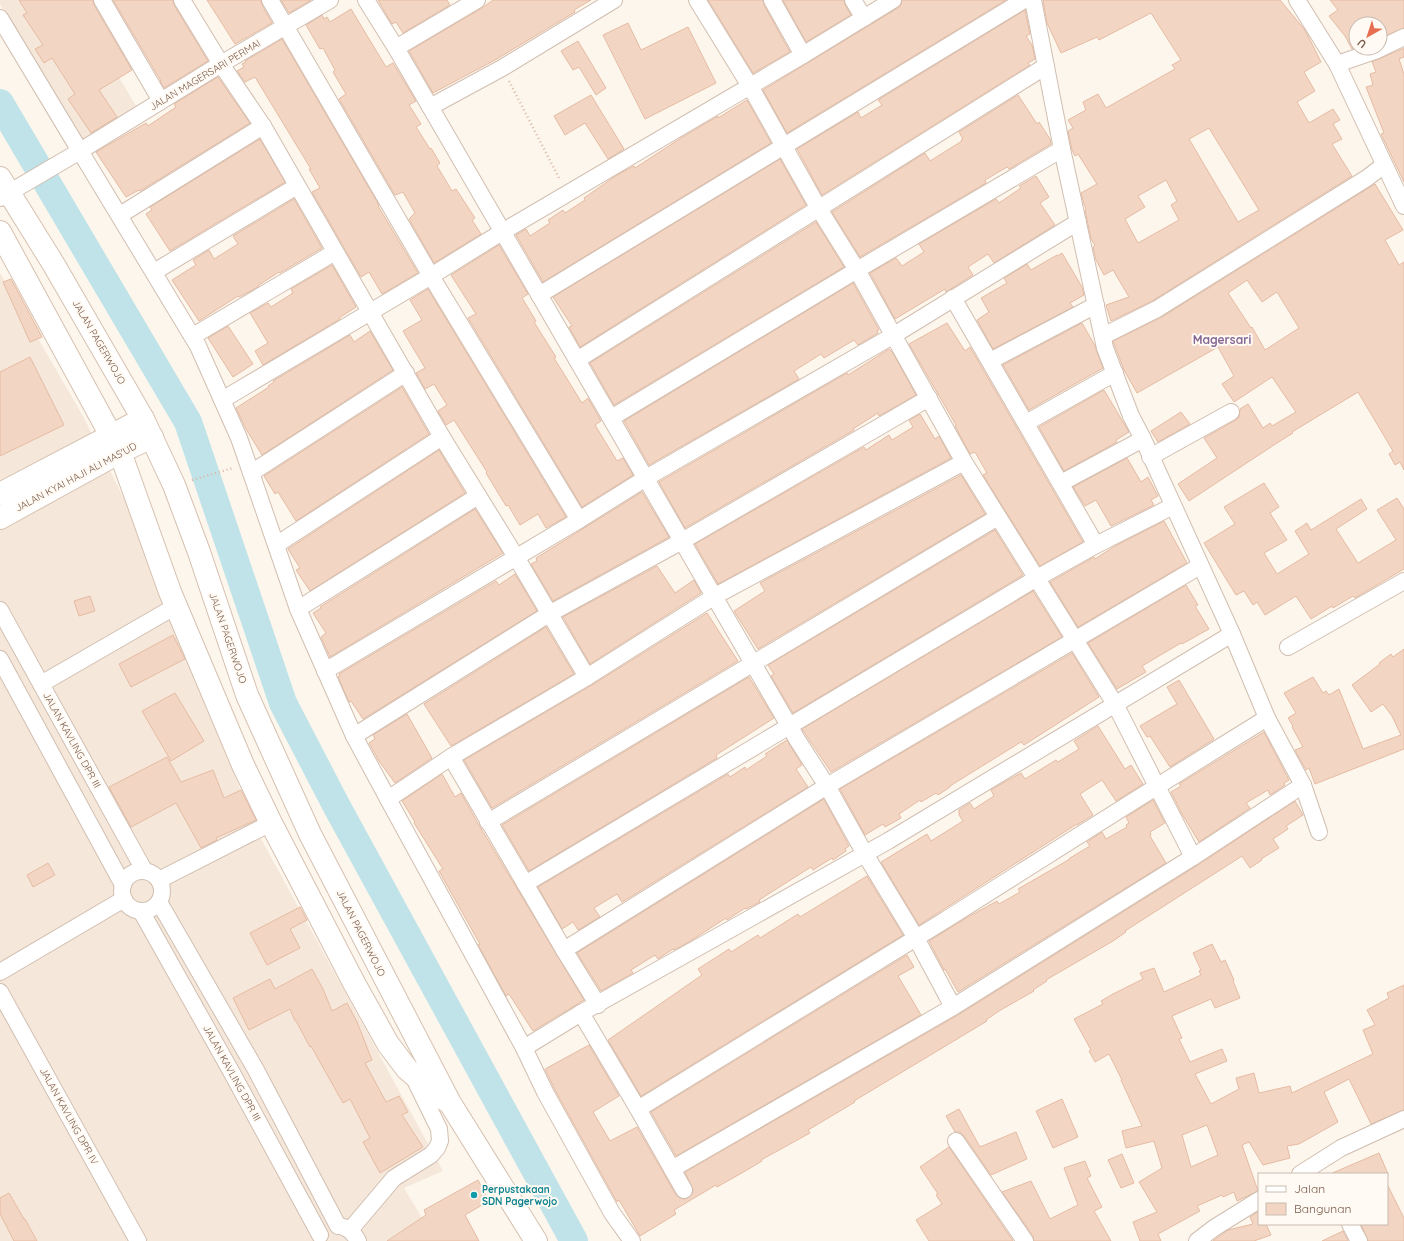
<svg xmlns="http://www.w3.org/2000/svg" width="1404" height="1241" font-family="Quicksand,sans-serif">
	<rect width="100%" height="100%" fill="#fdf6ec"/>
	<g fill="#f5e8da">
		<polygon points="0,0 73,0 139,111 83,144 0,4"/>
		<polygon points="0,273 83,416 144,539 254,826 443,1171 404,1188 436,1241 0,1241"/>
	</g>
	<g fill="none" stroke-linecap="round" stroke-linejoin="round">
		<polyline stroke="#bfe3e8" stroke-width="28" points="0,103 188,422 283,703 336,805 574,1241"/>
	</g>
	<g fill="#f3d5c3" stroke="#e6bba3" fill-rule="evenodd">
		<polygon points="19,0 93,0 94,5 132,70 99,90 117,117 91,133 68,99 75,94 52,58 44,63 35,49 43,45 23,15 27,13"/>
		<polygon points="113,0 173,0 174,5 208,61 164,88 160,81 161,81"/>
		<polygon points="207,0 261,0 262,5 272,23 235,44"/>
		<polygon points="281,0 311,0 289,13"/>
		<polygon points="378,0 447,0 450,5 403,33 396,22 392,24"/>
		<polygon points="493,0 591,0 574,10 575,12 495,60 433,93 409,51 482,8"/>
		<polygon points="708,0 763,0 764,5 790,52 753,73"/>
		<polygon points="783,0 844,0 845,5 851,15 806,42"/>
		<polygon points="902,0 1006,0 787,133 763,90 898,8 901,5"/>
		<path d="M1043,0H1280L1305,30L1321,62L1304,72L1315,91L1297,102L1309,123L1333,109L1340,120L1333,124L1342,139L1332,144L1352,176L1152,301L1111,321L1106,305L1129,297L1113,270L1104,275L1096,260L1093,247L1095,245L1091,239L1085,210L1086,209L1084,204L1081,193L1097,184L1078,154L1075,156L1072,150L1068,131L1073,128L1068,120L1086,110L1083,102L1098,94L1106,108L1175,69L1172,65L1181,60L1151,13L1099,40L1097,37L1061,53L1047,23ZM1209,128L1259,210L1238,222L1189,139ZM1166,180L1177,201L1171,205L1179,220L1138,243L1125,219L1145,207L1138,196Z"/>
		<polygon points="1330,0 1404,0 1404,28 1380,38 1380,24 1356,24 1356,47 1352,49 1345,36 1329,16 1338,10"/>
		<polygon points="351,9 386,67 393,63 416,101 409,105 421,124 416,127 430,149 431,148 440,163 437,166 452,191 456,189 475,218 472,220 481,234 434,263 409,219 415,213 403,192 395,195 339,99 346,94 333,72 335,70 323,48 320,49 306,25 322,15 324,19 327,17 330,22"/>
		<polygon points="1025,10 1030,34 1026,36 1032,45 1035,59 1028,63 1030,65 822,195 797,149 858,112 861,118 882,105 878,100"/>
		<polygon points="628,23 641,50 688,27 716,83 645,119 603,35"/>
		<polygon points="282,39 379,205 378,206 418,273 382,294 369,272 361,277 312,192 320,188 309,169 311,169 255,77 245,82 237,71 244,67 242,64 246,62 245,61"/>
		<polygon points="578,41 606,88 596,95 579,67 573,70 561,51"/>
		<polygon points="1404,48 1404,57 1399,59 1404,74 1404,182 1381,134 1384,133 1366,87 1373,85 1370,74 1376,72 1372,62"/>
		<polygon points="218,77 250,123 140,191 139,190 126,197 96,152 146,123 148,126 176,107 174,104"/>
		<polygon points="591,95 624,149 608,159 585,123 565,135 554,116"/>
		<polygon points="1018,95 1037,124 1039,122 1050,139 1051,144 1009,169 1007,167 985,180 986,183 860,257 832,212 925,153 930,161 962,141 961,140 963,139 959,132"/>
		<polygon points="747,100 771,143 543,282 516,235 526,229 530,236 550,223 548,220 563,210 565,213 585,200 584,198 617,175 634,166 635,168 681,138 718,116 718,118"/>
		<polygon points="260,139 285,182 170,251 146,214 152,210 150,207"/>
		<polygon points="780,159 806,205 580,347 569,327 572,326 553,297"/>
		<polygon points="1036,176 1049,197 1040,203 1055,225 994,263 988,254 968,267 973,275 946,292 945,289 895,319 870,273 896,258 902,266 924,252 919,244 996,199 999,203 1021,188 1019,186"/>
		<path d="M1375,184L1403,230L1385,240L1399,265L1404,262V470L1400,462L1395,465L1389,454L1393,451L1358,392L1292,432L1293,433L1277,443L1189,501L1178,484L1217,458L1204,438L1236,420L1239,417L1240,409L1248,404L1263,428L1270,423L1272,426L1296,412L1272,377L1234,402L1222,384L1234,376L1218,347L1137,393L1124,370L1113,341L1162,317ZM1247,280L1262,302L1277,292L1299,328L1265,350L1252,327L1251,328L1228,293Z"/>
		<polygon points="294,199 322,248 280,273 279,272 259,285 258,287 239,297 238,296 199,321 172,280 196,265 193,260 209,250 214,259 238,244 233,236"/>
		<polygon points="816,222 844,267 614,405 590,363"/>
		<polygon points="499,245 528,294 522,298 536,321 534,322 556,357 554,358 582,403 588,398 601,421 595,425 617,461 623,458 633,475 582,507 468,318 476,314 451,275"/>
		<polygon points="1062,253 1082,287 1084,295 1070,303 1073,307 993,349 977,320 989,312 981,298 1007,283 1004,278 1027,264 1031,270 1057,255 1057,256"/>
		<polygon points="332,265 356,307 339,318 340,319 263,365 255,351 268,343 250,313 268,303 271,307 293,293 291,289"/>
		<polygon points="11,279 42,337 30,342 3,282"/>
		<polygon points="853,283 879,330 877,331 878,333 858,345 854,340 824,358 821,354 794,371 799,379 649,465 624,421"/>
		<polygon points="428,289 566,517 546,528 538,514 520,525 508,505 506,506 486,473 487,472 454,420 446,425 438,411 447,405 434,384 425,389 416,373 425,368 403,331 422,320 410,300"/>
		<polygon points="947,323 965,351 970,347 1083,542 1040,566 983,475 987,473 975,452 970,454 955,426 956,425 909,344"/>
		<polygon points="1082,323 1094,344 1103,368 1029,410 1003,365"/>
		<polygon points="228,326 253,364 233,377 208,338"/>
		<polygon points="370,331 393,370 262,455 246,429 236,408 269,387 268,386 274,382 273,381 350,335 354,342"/>
		<polygon points="889,349 893,353 916,395 879,416 878,413 853,429 854,430 685,528 659,482 847,373 848,375"/>
		<polygon points="30,357 64,425 0,456 0,372"/>
		<polygon points="402,387 429,434 296,521 278,492 275,494 264,476"/>
		<polygon points="1104,390 1129,432 1116,440 1117,442 1064,471 1039,427"/>
		<polygon points="1181,412 1190,424 1158,442 1151,431"/>
		<polygon points="920,414 935,439 939,436 951,458 718,584 695,544 864,447 866,450 889,435 892,440 913,427 909,420"/>
		<polygon points="439,450 465,493 310,591 296,570 300,568 288,549"/>
		<polygon points="1127,458 1141,482 1148,477 1158,496 1151,500 1154,505 1111,526 1096,500 1085,506 1073,487"/>
		<polygon points="961,475 985,514 758,649 734,611 765,591 760,583"/>
		<polygon points="1264,483 1279,507 1270,513 1287,540 1264,553 1277,574 1309,554 1295,531 1307,523 1311,530 1361,499 1367,509 1336,529 1358,563 1396,540 1377,510 1397,498 1404,509 1404,569 1355,598 1353,596 1333,608 1332,606 1311,619 1296,596 1265,615 1257,602 1253,605 1244,591 1236,595 1204,543 1235,524 1224,507"/>
		<polygon points="642,492 669,537 553,601 531,564 537,561 536,558"/>
		<polygon points="475,509 503,553 330,657 321,637 326,633 313,613 321,608 320,607"/>
		<polygon points="1164,521 1187,563 1078,627 1050,582 1094,557 1095,559 1115,546"/>
		<polygon points="995,530 1023,575 793,713 771,676 774,674 768,665"/>
		<polygon points="657,566 675,593 694,580 701,593 590,664 563,617"/>
		<polygon points="515,574 537,611 363,719 351,701 349,702 338,677 340,676 339,674 496,581 499,585"/>
		<polygon points="1186,585 1198,605 1195,606 1209,629 1182,644 1181,643 1142,666 1146,672 1117,689 1088,643"/>
		<polygon points="1033,591 1062,637 831,772 802,729"/>
		<polygon points="90,596 95,611 79,616 74,601"/>
		<polygon points="707,613 738,661 492,808 464,760 592,685"/>
		<polygon points="546,627 574,674 451,746 424,704"/>
		<polygon points="173,635 185,659 131,687 119,664"/>
		<polygon points="1404,649 1404,749 1315,784 1309,768 1306,770 1295,750 1303,747 1292,727 1293,726 1288,718 1296,713 1284,693 1313,677 1323,693 1326,691 1329,695 1339,689 1363,749 1401,735 1392,716 1383,704 1371,712 1352,685 1380,664 1379,663 1391,654 1393,657"/>
		<polygon points="1072,653 1099,697 1024,745 1021,742 950,786 950,787 938,795 936,793 921,802 920,800 899,814 901,818 885,827 883,824 865,835 840,789"/>
		<polygon points="749,677 774,718 716,755 717,758 529,871 502,825"/>
		<polygon points="1179,680 1214,739 1170,767 1150,736 1147,737 1140,726 1177,704 1167,687"/>
		<polygon points="175,693 204,741 171,761 142,711"/>
		<polygon points="407,714 432,758 395,783 379,761 369,743 375,739 373,735"/>
		<polygon points="1098,726 1125,769 1131,765 1143,784 1116,801 1102,780 1080,794 1093,815 1077,825 1077,824 919,925 881,862 927,834 931,841 963,821 959,815 959,810 970,803 974,809 994,796 991,790 1003,783 1021,773 1025,779 1056,760 1058,762 1079,749 1074,741"/>
		<polygon points="1264,732 1289,780 1284,783 1285,785 1270,795 1268,790 1246,803 1250,808 1199,842 1182,814 1171,792 1181,786 1179,784"/>
		<polygon points="787,740 802,765 796,769 808,787 622,902 617,894 594,908 600,917 578,930 573,922 562,929 538,887 728,774 730,777 745,767 746,770 767,756 765,754"/>
		<polygon points="167,757 181,782 213,770 224,798 241,790 256,820 216,838 217,840 201,848 176,803 131,827 109,787"/>
		<polygon points="442,774 455,797 461,793 480,827 584,1000 533,1031 509,994 506,996 478,945 480,944 439,871 443,869 414,823 415,822 402,801"/>
		<polygon points="824,799 849,846 845,849 846,851 833,860 832,858 813,870 811,867 759,900 760,902 746,909 745,908 727,920 726,918 689,942 674,950 673,949 658,959 655,955 631,970 633,973 601,991 577,953"/>
		<polygon points="1153,800 1165,823 1150,832 1151,835 1150,836 1166,863 958,992 945,969 944,970 929,941 968,917 997,901 999,904 1020,892 1018,889 1070,859 1070,858 1090,846 1087,842 1102,832 1106,839 1127,827 1126,825 1129,823 1126,817"/>
		<polygon points="1295,801 1303,815 1286,826 1288,829 1273,839 1279,848 1261,859 1262,860 1250,868 1242,856 1125,931 1126,932 1113,941 1046,980 1047,981 1033,990 1034,991 999,1011 986,1020 987,1021 854,1101 855,1102 808,1130 810,1133 761,1160 762,1161 747,1170 717,1187 716,1185 674,1210 676,1214 640,1236 619,1200 617,1202 555,1090 545,1069 589,1045 619,1096 593,1112 610,1141 637,1127 676,1195 680,1198 684,1199 688,1198 692,1194 693,1190 685,1172 958,1015 1198,865"/>
		<polygon points="48,863 55,875 33,887 27,875"/>
		<polygon points="867,876 903,935 641,1096 608,1040 702,975 698,969 729,949 731,952 758,935 760,938 798,914 800,917"/>
		<polygon points="300,907 307,920 290,929 300,948 267,965 250,933"/>
		<path d="M1212,944L1221,962L1225,960L1234,980L1233,981L1240,998L1215,1008L1211,999L1172,1016L1182,1038L1179,1039L1190,1062L1222,1049L1227,1061L1195,1074L1211,1104L1239,1089L1236,1078L1254,1073L1259,1093L1290,1086L1292,1093L1373,1054L1363,1030L1375,1025L1367,1010L1389,998L1387,993L1404,985V1110L1371,1124L1349,1079L1324,1092L1338,1122L1299,1144L1287,1146L1290,1158L1263,1165L1249,1142L1242,1145L1258,1191L1237,1201L1234,1192L1223,1197L1222,1195L1197,1206L1200,1211L1158,1234L1161,1241H1140L1133,1222L1157,1212L1139,1182L1162,1168L1154,1141L1126,1148L1122,1131L1142,1126L1121,1080H1122L1109,1054L1095,1062L1089,1051L1091,1050L1074,1019L1103,1004L1101,1001L1113,994L1143,979L1140,973L1154,968L1164,992L1201,975L1199,971L1201,970L1193,953ZM1207,1125L1218,1155L1191,1167L1182,1135Z"/>
		<polygon points="907,955 914,967 898,976 921,1015 676,1156 651,1112"/>
		<polygon points="312,969 323,989 332,1011 347,1003 357,1022 372,1060 365,1063 386,1102 399,1096 408,1112 402,1115 423,1147 380,1173 363,1142 370,1138 350,1099 343,1103 311,1046 310,1047 296,1021 295,1021 290,1009 249,1030 233,998 270,979 275,989"/>
		<polygon points="1062,1099 1078,1137 1053,1148 1036,1111"/>
		<polygon points="959,1109 980,1147 1016,1132 1027,1159 991,1175 964,1136 960,1132 955,1132 946,1116"/>
		<polygon points="949,1147 1013,1241 929,1241 916,1220 942,1204 936,1195 938,1194 920,1167"/>
		<polygon points="1379,1153 1388,1174 1330,1174"/>
		<polygon points="1122,1154 1134,1183 1121,1188 1108,1160"/>
		<polygon points="1085,1161 1091,1176 1087,1178 1102,1207 1094,1211 1111,1241 1034,1241 1033,1236 1002,1192 1031,1181 1050,1219 1078,1205 1064,1168"/>
		<polygon points="478,1180 489,1201 465,1215 479,1241 387,1241 426,1215 424,1210"/>
		<polygon points="1387,1184 1404,1218 1404,1241 1368,1241 1361,1224 1387,1224"/>
		<polygon points="9,1193 24,1219 25,1219 37,1241 14,1241 0,1214 0,1198"/>
		<polygon points="1259,1211 1259,1224 1266,1224 1271,1235 1254,1241 1213,1241 1228,1230 1253,1224 1250,1217"/>
		<polygon points="1343,1231 1348,1241 1322,1241"/>
	</g>
	<g fill="none" stroke-linecap="round" stroke-linejoin="round">
		<g stroke="#d1beb0" stroke-width="18">
			<g id="street">
				<polyline points="102,0 161,101"/>
				<polyline points="182,0 221,64 263,126 442,437 516,557 587,677"/>
				<polyline points="270,0 431,276 579,520"/>
				<polyline points="330,0 221,64 80,151 198,346 239,438 298,609 354,736 388,799 524,1048 545,1092 612,1213 632,1241"/>
				<polyline points="366,0 396,48 798,741 827,786 865,854 916,938 953,1007"/>
				<polyline points="772,0 803,55"/>
				<polyline points="853,0 864,18"/>
				<polyline points="1033,0 1062,149 1105,348 1131,416 1143,439 1232,634 1267,718 1303,785 1193,857"/>
				<polyline points="1297,0 1337,64 1404,206"/>
				<polyline points="0,18 80,151 0,198"/>
				<polyline points="396,48 477,0"/>
				<polyline points="1337,64 1375,51 1404,37"/>
				<polyline points="430,107 502,68 614,0"/>
				<polyline points="120,215 263,126"/>
				<polyline points="154,272 297,186"/>
				<polyline points="539,295 1024,0"/>
				<polyline points="953,298 1096,545"/>
				<polyline points="193,336 335,252"/>
				<polyline points="1103,336 1157,309 1367,178 1384,165"/>
				<polyline points="577,360 1046,66"/>
				<polyline points="990,361 1096,305"/>
				<polyline points="222,400 431,276 502,232 803,55 893,0"/>
				<polyline points="611,418 857,270 1062,149"/>
				<polyline points="1026,423 1115,373"/>
				<polyline points="1150,457 1231,412"/>
				<polyline points="251,473 406,373"/>
				<polyline points="1061,483 1143,439"/>
				<polyline points="276,545 442,437"/>
				<polyline points="298,609 478,496"/>
				<polyline points="0,610 144,870"/>
				<polyline points="1288,647 1404,581"/>
				<polyline points="0,659 123,885"/>
				<polyline points="325,671 579,520 646,478 894,335 1078,222"/>
				<polyline points="41,684 176,606"/>
				<polyline points="354,736 549,614 682,541 929,398"/>
				<polyline points="451,757 564,950 598,1005"/>
				<polyline points="1303,785 1319,832"/>
				<polyline points="388,799 451,757 587,677 715,596 964,462"/>
				<polyline points="488,822 998,517"/>
				<circle cx="142" cy="891" r="20"/>
				<polyline points="159,880 271,823"/>
				<polyline points="525,884 1037,578 1096,545 1173,506"/>
				<polyline points="159,902 256,1070 338,1226"/>
				<polyline points="141,911 232,1073 320,1235"/>
				<polyline points="564,950 827,786 1200,566"/>
				<polyline points="0,972 124,899"/>
				<polyline points="0,992 138,1241"/>
				<polyline points="581,1013 638,1109 684,1190"/>
				<polyline points="524,1048 581,1013 888,841 1232,634"/>
				<path d="M638,1109C739,1046 841,985 942,922C1050,854 1158,785 1267,718"/>
				<polyline points="956,1141 1025,1241"/>
				<polyline points="672,1169 953,1007 1193,857 1115,704 964,462 857,270 819,209 750,86 697,0"/>
				<polyline points="1300,1174 1341,1148 1404,1119"/>
				<polyline points="1350,1224 1359,1241"/>
				<path d="M340,1226C349,1228 354,1233 358,1241"/>
				<polyline points="350,1230 394,1178 431,1155 437,1148 440,1141 439,1129 414,1078"/>
				<polyline points="1197,1241 1214,1228 1259,1200"/>
			</g>
		</g>
		<g stroke="#d6c0b0" stroke-width="24">
			<g id="secondary">
				<polyline points="0,178 54,265 143,419 174,485 199,552 247,695 310,834 450,1103 536,1241"/>
				<polyline points="0,232 120,452 170,592 243,765 271,823 354,983 388,1044 407,1069 428,1087 445,1100"/>
				<polyline points="0,494 143,419"/>
				<polyline points="0,518 120,452 152,437"/>
			</g>
		</g>
		<g stroke="#d9b8a5" stroke-width="2.5" stroke-dasharray="1 3" stroke-linecap="butt">
			<polyline points="509,81 560,180"/>
			<polyline points="192,480 233,468"/>
		</g>
		<use href="#street" stroke="#fff" stroke-width="16"/>
		<use href="#secondary" stroke="#fff" stroke-width="22"/>
	</g>
	<circle fill="#0f9aa8" stroke="#fffaf3" stroke-width="1.5" cx="474" cy="1195" r="4"/>
	<g text-anchor="middle" dominant-baseline="central" stroke-width="4" stroke-linejoin="round" paint-order="stroke">
		<g font-size="10" fill="#7a5c4d" stroke="#fffaf3">
			<text transform="translate(205 75) rotate(-31)">JALAN MAGERSARI PERMAI</text>
			<text transform="translate(99 342) rotate(60)">JALAN PAGERWOJO</text>
			<text transform="translate(76 477) rotate(-28)">JALAN KYAI HAJI ALI MAS'UD</text>
			<text transform="translate(228 638) rotate(71)">JALAN PAGERWOJO</text>
			<text transform="translate(72 740) rotate(61)">JALAN KAVLING DPR III</text>
			<text transform="translate(361 933) rotate(63)">JALAN PAGERWOJO</text>
			<text transform="translate(232 1073) rotate(61)">JALAN KAVLING DPR III</text>
			<text transform="translate(69 1116) rotate(61)">JALAN KAVLING DPR IV</text>
		</g>
		<g font-size="10" font-weight="bold" fill="#0d838f" stroke="#fffaf3" text-anchor="start">
			<text x="482" y="1189">Perpustakaan<tspan x="482" dy="12">SDN Pagerwojo</tspan></text>
		</g>
		<g font-size="12" font-weight="bold" fill="#846695" stroke="#fffaf3">
			<text x="1222" y="339">Magersari</text>
		</g>
	</g>
	<rect x="1258" y="1173" width="130" height="52" fill="#fffaf3" stroke="#cabbb1"/>
	<rect x="1266" y="1186" width="20" height="6" fill="#ffffff" stroke="#cabbb1"/>
	<text x="1294" y="1193" font-size="12" fill="#7a5c4d">Jalan</text>
	<rect x="1266" y="1203" width="20" height="12" fill="#f3d5c3" stroke="#cabbb1"/>
	<text x="1294" y="1213" font-size="12" fill="#7a5c4d">Bangunan</text>
	<g transform="translate(1368 36) rotate(219)"><circle r="19" fill="#fffaf3" stroke="#cabbb1"/>
	<path d="M0-3L7 15L0 10L-7 15Z" fill="#e76f51"/>
	<text y="-6" font-size="11" font-weight="bold" text-anchor="middle" fill="#7a5c4d">U</text>
	</g>
</svg>
